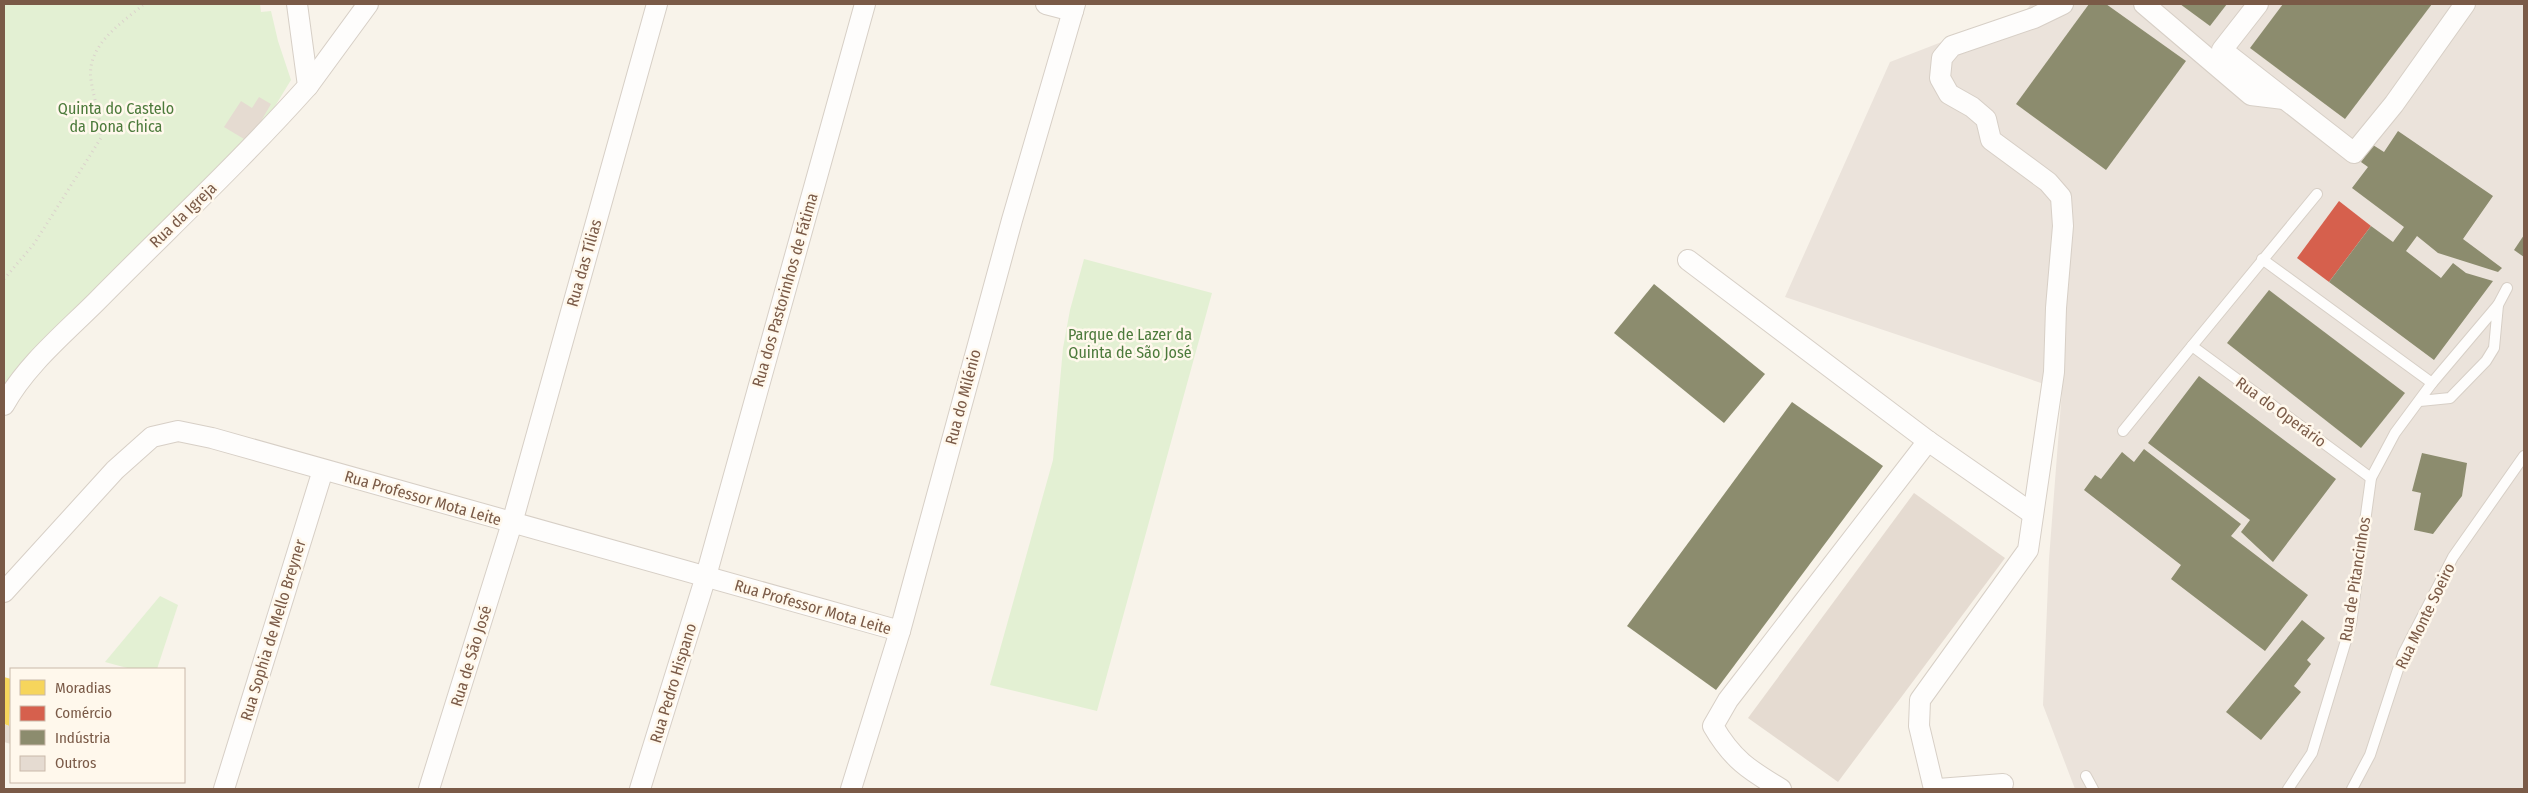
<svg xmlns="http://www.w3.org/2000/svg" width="2528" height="793" font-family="'Fira Sans Condensed',sans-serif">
	<rect width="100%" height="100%" fill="#f8f3ea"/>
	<polygon fill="#ebe3db" points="2031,4 2524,4 2524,789 2075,789 2043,705 2049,559 2062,390 1785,297 1890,62 2027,9"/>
	<g fill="#e3f0d3">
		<polygon points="4,4 260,4 261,12 271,11 278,41 291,80 255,139 4,389"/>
		<polygon points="1084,259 1212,293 1097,711 990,685 1053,460 1063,348 1070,310"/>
		<polygon points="160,596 178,605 157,669 131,669 105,662"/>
	</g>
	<polygon fill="#f6d55c" points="4,677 11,679 9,726 4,724"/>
	<polygon fill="#d6604d" points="2339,201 2371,226 2329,282 2297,258"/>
	<g fill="#8c8c6e">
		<polygon points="2089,4 2106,4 2186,61 2106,170 2016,104"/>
		<polygon points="2180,4 2227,4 2210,26"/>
		<polygon points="2283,4 2432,4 2345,119 2250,48"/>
		<polygon points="2398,131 2493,196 2463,239 2502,268 2498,272 2438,253 2417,236 2406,251 2441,278 2453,263 2466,273 2493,281 2434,360 2329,282 2371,226 2393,242 2404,227 2352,188 2368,167 2361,162 2373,145 2384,152"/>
		<polygon points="2524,235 2524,257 2514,250"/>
		<polygon points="1654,284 1765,374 1724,423 1614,333"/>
		<polygon points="2269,290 2405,393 2361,448 2227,343"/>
		<polygon points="2199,376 2336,479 2273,562 2241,532 2250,520 2148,443"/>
		<polygon points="1792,402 1883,466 1716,690 1627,626"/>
		<polygon points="2144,449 2241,524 2231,536 2308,595 2265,651 2171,579 2181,565 2084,490 2095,475 2101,479 2122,452 2134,462"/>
		<polygon points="2422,453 2467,463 2462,496 2433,534 2414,530 2421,493 2412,491"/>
		<polygon points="2302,620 2325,638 2307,660 2311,664 2294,686 2301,692 2261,740 2226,712"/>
	</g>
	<g fill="#e5dbd1">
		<polygon points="259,97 271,104 249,142 224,127 241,101 252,108"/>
		<polygon points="1914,493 2005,558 1838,782 1748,718"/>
		<polygon points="11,720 11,744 4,742 4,724 9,726"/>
	</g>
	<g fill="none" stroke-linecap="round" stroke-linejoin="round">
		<g stroke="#d7cfc6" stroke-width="12">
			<g id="service">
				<polyline points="2317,194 2192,346 2371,478"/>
				<polyline points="2262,259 2432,383"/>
				<polyline points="2498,305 2507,288"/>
				<polyline points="2123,431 2192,346"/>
				<polyline points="2086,776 2093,789"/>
				<polyline points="2288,789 2312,753 2351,624 2371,478 2395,433 2432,383 2498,305 2494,348 2486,361 2450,398 2420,401"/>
				<polyline points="2352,789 2370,755 2403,654 2453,557 2524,456"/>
			</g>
		</g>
		<g stroke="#d7cfc6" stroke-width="22">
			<g id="minor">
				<polyline points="1046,4 1073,11"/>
				<polyline points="2144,4 2251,95 2284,99"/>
				<polyline points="2258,4 2222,50 2354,153 2394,104 2465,4"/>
				<polyline points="308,86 368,4"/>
				<polyline points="1688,260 1928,441 2033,514"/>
				<path d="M4,405C26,365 65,333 97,301C168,229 241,161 308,86L297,4"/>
				<polyline points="4,592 115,470 152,437 178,431 212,438 900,631"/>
				<polyline points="224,789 323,470"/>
				<polyline points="429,789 512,523 657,4"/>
				<polyline points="640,789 706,576 865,4"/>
				<polyline points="851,789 900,631 1012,220 1075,4"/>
				<path d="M1781,789C1749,770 1732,759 1713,726L1728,700L1928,441"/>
				<polyline points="1934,789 1919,726 1920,700 2028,550 2054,372 2056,308 2063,226 2061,197 2048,182 1991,140 1986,119 1972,107 1949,94 1940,78 1942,58 1952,46 2034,18 2063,4"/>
				<polyline points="1938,789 2003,784"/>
			</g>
		</g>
		<path stroke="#dbd2cc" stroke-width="3" stroke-dasharray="1 4" stroke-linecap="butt" d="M4,279L34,244L101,138C101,118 94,100 91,80C86,45 121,24 144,4"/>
		<use href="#service" stroke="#fefdfc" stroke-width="10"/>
		<use href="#minor" stroke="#fefdfc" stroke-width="20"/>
	</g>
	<g text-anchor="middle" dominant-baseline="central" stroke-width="5" stroke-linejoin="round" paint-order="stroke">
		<g font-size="16" fill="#4c7a3b" stroke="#fff8ec">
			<text x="116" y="108">Quinta do Castelo<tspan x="116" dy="18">da Dona Chica</tspan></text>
			<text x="1130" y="334">Parque de Lazer da<tspan x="1130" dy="18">Quinta de São José</tspan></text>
		</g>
		<g font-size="16" fill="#7a5a47" stroke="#fff8ec">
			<text transform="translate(183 215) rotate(-44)">Rua da Igreja</text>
			<text transform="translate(584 263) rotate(-74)">Rua das Tílias</text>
			<text transform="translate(785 290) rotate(-74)">Rua dos Pastorinhos de Fátima</text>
			<text transform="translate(963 397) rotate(-75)">Rua do Milénio</text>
			<text transform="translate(2281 412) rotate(36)">Rua do Operário</text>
			<text transform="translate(423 498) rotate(16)">Rua Professor Mota Leite</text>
			<text transform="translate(2355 579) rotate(-81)">Rua de Pitancinhos</text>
			<text transform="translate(813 607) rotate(16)">Rua Professor Mota Leite</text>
			<text transform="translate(2425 616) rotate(-64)">Rua Monte Soeiro</text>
			<text transform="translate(273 630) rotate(-73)">Rua Sophia de Mello Breyner</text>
			<text transform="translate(471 656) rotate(-73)">Rua de São José</text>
			<text transform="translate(673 683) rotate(-73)">Rua Pedro Hispano</text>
		</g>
	</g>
	<rect width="2528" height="793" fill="none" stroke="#7a5a47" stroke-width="10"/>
	<rect x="10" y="668" width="175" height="115" fill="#fff8ec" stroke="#cab9aa"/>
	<rect x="20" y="680" width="25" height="15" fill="#f6d55c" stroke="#cab9aa"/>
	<text x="55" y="693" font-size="15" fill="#7a5a47">Moradias</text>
	<rect x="20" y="706" width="25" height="15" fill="#d6604d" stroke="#cab9aa"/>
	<text x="55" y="718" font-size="15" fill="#7a5a47">Comércio</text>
	<rect x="20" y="730" width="25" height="15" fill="#8c8c6e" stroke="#cab9aa"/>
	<text x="55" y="743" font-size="15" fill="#7a5a47">Indústria</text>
	<rect x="20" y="756" width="25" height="15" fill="#e5dbd1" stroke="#cab9aa"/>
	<text x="55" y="768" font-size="15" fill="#7a5a47">Outros</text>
</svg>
